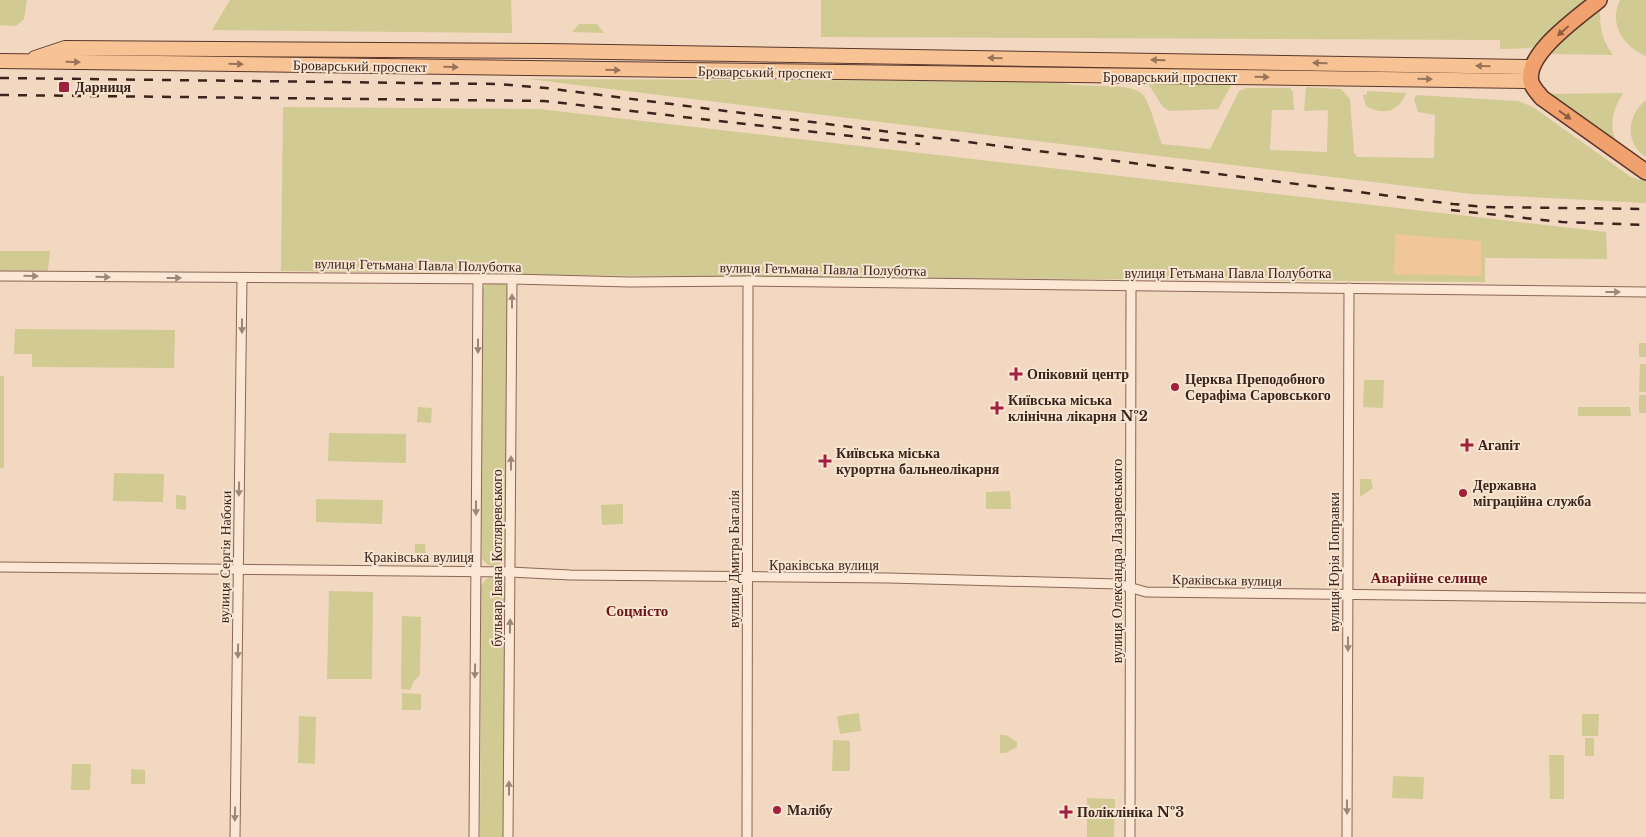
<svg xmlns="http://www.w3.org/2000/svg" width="1646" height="837" font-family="'Libre Baskerville',serif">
	<rect width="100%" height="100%" fill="#f2d8c0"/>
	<g fill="#d1ca93">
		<polygon points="0,0 27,0 24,19 16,26 0,25"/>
		<polygon points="230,0 511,0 512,33 212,30"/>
		<polygon points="821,0 1590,0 1539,45 1531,48 1500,49 1500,40 821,37"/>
		<path d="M1620,0H1646V56C1624,47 1608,24 1620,0Z"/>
		<path d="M1595,9L1600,10C1600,28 1602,41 1613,55L1547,54Z"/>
		<polygon points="579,24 597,24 604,33 572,32"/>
		<path d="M528,79L1057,81C1079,91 1133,79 1144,96C1152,109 1156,129 1162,144L1210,149L1239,91L1246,88H1290L1293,93L1294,110H1272L1270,150L1327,152L1328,110L1304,111L1306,87L1341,89L1350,99L1354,153L1357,157L1434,158L1435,115L1418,112L1414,99L1416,95L1518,101L1533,107L1631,177L1646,182V203L1472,194Z"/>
		<polygon points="1147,82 1233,82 1218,109 1170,111 1163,107"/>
		<path d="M1367,91L1406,93C1399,112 1383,116 1366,106L1363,95L1367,94Z"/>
		<path d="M1623,93C1614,108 1609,123 1615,139L1611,142L1548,94Z"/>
		<path d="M1646,100V157C1624,143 1627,115 1646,100Z"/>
		<polygon points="283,107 539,109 1606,232 1607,259 1485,258 1485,282 519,275 519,263 471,263 471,273 281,271"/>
		<polygon points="0,251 50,251 48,270 45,272 0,271"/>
		<path d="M487,283H503L508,287L506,558C500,569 488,569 482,558V290Z"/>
		<polygon points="15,329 175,330 174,368 32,367 32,354 14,354"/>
		<rect x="1639" y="343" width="7" height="14"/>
		<polygon points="1640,364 1646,364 1646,392 1639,392"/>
		<rect x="0" y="376" width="4" height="92"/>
		<polygon points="1364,380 1384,380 1383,408 1363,407"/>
		<rect x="1639" y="395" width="7" height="18"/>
		<polygon points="418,407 432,408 431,423 417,422"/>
		<polygon points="1578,407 1630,407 1631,416 1578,416"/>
		<polygon points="329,433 406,434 406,463 328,461"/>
		<polygon points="114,473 164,474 163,502 113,501"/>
		<polygon points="1360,479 1371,479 1373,488 1360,497"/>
		<polygon points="1010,491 1011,509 986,509 986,492"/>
		<polygon points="176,495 186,496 186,510 176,509"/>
		<polygon points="316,499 383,500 382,524 316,522"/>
		<polygon points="623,504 623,524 602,525 601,505"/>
		<polygon points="415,544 425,544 426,558 415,558"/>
		<polygon points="493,576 501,579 505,586 504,837 480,837 481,586 486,579"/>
		<polygon points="329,591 373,592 372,679 327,679"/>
		<polygon points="402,616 421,617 420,675 414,681 410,690 401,689"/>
		<polygon points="402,693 421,694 421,710 402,710"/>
		<polygon points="859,713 861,731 840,734 837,716"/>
		<polygon points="1582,714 1599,714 1598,736 1582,736"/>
		<polygon points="299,716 316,717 315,764 298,763"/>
		<polygon points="1000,735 1006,735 1017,742 1017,747 1006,753 1000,753"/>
		<rect x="1585" y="738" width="9" height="18"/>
		<polygon points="833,740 850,741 850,771 832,771"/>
		<polygon points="1549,755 1564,755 1564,799 1550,799"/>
		<polygon points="72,764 91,764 90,790 71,790"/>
		<polygon points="131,769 145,770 145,784 131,784"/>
		<polygon points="1393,776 1424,777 1423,799 1392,798"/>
		<polygon points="1087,798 1115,799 1114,837 1087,837"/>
	</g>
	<polygon fill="#f0c69a" points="1395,234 1481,241 1481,276 1394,274"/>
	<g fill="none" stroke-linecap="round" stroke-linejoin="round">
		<g stroke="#8c6756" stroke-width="11">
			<g id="minor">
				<polyline points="0,276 512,279 630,282 748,281 1646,292"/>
				<polyline points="0,567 510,572 570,575 889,578 1118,584 1146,592 1646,598"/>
				<polyline points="235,837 242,278"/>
				<polyline points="474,837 478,279"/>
				<polyline points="508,837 512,279"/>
				<polyline points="747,837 748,281"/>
				<polyline points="1130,837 1131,286"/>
				<polyline points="1347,837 1349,288"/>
			</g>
		</g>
		<g stroke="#59362b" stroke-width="16">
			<g id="primary">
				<polyline points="35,58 65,48 547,51 1531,67"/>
				<polyline points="0,61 1531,81"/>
			</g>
		</g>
		<g stroke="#59362b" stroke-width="18">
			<path id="trunk" d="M1599,0C1580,16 1524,54 1531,82C1533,88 1538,93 1542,98L1646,172"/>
		</g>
		<use href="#minor" stroke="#fce7d4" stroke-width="9"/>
		<use href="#primary" stroke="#f8c394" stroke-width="14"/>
		<use href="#trunk" stroke="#f0a16e" stroke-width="15"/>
		<g stroke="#3a241c" stroke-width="2.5" stroke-dasharray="9 9" stroke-linecap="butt">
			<polyline points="0,78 498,84 546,88 1453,204 1485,207 1646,209"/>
			<polyline points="0,95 544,101 920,144"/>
			<polyline points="1451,210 1562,222 1646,225"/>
		</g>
	</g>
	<defs><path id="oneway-solid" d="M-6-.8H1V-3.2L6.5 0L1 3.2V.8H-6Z" transform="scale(1.25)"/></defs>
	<g fill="#8c5c41">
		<use href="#oneway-solid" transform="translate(1563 31) rotate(139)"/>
		<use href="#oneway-solid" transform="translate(1565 115) rotate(36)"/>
	</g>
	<g fill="#997458">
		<use href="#oneway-solid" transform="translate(995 58) rotate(-179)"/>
		<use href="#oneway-solid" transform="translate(1158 60) rotate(-179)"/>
		<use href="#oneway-solid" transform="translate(73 62) rotate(1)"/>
		<use href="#oneway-solid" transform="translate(1320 63) rotate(-179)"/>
		<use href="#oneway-solid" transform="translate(236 64) rotate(1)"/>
		<use href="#oneway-solid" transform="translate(1483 66) rotate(-179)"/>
		<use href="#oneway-solid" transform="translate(451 67) rotate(1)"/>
		<use href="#oneway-solid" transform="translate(613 70) rotate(1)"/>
		<use href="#oneway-solid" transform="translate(1262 77) rotate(1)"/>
		<use href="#oneway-solid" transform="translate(1425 79) rotate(1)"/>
	</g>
	<g fill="#9b8678">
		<use href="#oneway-solid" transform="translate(31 276) rotate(1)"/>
		<use href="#oneway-solid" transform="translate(103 277) rotate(1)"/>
		<use href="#oneway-solid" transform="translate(174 278)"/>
		<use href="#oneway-solid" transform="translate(1613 292)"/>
		<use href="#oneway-solid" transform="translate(512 301) rotate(-90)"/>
		<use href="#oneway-solid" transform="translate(242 326) rotate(90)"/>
		<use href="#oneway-solid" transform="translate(478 346) rotate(90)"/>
		<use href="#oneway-solid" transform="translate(511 463) rotate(-90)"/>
		<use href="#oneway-solid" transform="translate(239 489) rotate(91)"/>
		<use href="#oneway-solid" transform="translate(476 508) rotate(90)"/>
		<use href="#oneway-solid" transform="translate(510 626) rotate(-89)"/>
		<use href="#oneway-solid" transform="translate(1348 644) rotate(90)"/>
		<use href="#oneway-solid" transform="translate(238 651) rotate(91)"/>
		<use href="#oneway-solid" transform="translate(475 671) rotate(91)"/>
		<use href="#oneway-solid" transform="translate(509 788) rotate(-90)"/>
		<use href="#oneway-solid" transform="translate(1347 807) rotate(90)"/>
		<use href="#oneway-solid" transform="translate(235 814) rotate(91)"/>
	</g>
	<g fill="#a0213e" stroke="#f8e4d0" stroke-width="2">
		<rect x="58" y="81" width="12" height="12" rx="2.5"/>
		<path d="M1013.5 366.5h5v5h5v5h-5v5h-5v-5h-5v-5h5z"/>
		<circle cx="1175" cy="387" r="5"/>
		<path d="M994.5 400.5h5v5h5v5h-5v5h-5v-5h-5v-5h5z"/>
		<path d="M1464.5 437.5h5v5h5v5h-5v5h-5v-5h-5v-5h5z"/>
		<path d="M822.5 453.5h5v5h5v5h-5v5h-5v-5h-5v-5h5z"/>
		<circle cx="1463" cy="493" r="5"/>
		<circle cx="777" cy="810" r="5"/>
		<path d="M1063.5 804.5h5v5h5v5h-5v5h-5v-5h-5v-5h5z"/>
	</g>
	<g text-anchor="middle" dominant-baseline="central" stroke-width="4" stroke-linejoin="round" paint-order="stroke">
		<g font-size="14" fill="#3a241c" stroke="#f8e4d0">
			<text transform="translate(360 66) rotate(1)">Броварський проспект</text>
			<text transform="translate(765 72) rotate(1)">Броварський проспект</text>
			<text x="1170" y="77">Броварський проспект</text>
			<text transform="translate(418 265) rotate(1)">вулиця Гетьмана Павла Полуботка</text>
			<text transform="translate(823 269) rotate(1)">вулиця Гетьмана Павла Полуботка</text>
			<text x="1228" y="273">вулиця Гетьмана Павла Полуботка</text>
			<text transform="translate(225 557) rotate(-89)">вулиця Сергія Набоки</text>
			<text x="419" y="557">Краківська вулиця</text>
			<text transform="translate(497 558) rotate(-90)">бульвар Івана Котляревського</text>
			<text transform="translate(734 559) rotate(-90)">вулиця Дмитра Багалія</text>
			<text transform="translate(1117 561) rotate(-90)">вулиця Олександра Лазаревського</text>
			<text transform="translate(1334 562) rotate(-90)">вулиця Юрія Поправки</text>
			<text x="824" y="565">Краківська вулиця</text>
			<text transform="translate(1227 580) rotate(1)">Краківська вулиця</text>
		</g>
		<g font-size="14" font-weight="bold" fill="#3a241c" stroke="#f8e4d0" text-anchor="start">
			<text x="75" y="87">Дарниця</text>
			<text x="1027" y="374">Опіковий центр</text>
			<text x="1185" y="379">Церква Преподобного<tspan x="1185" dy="16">Серафіма Саровського</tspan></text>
			<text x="1008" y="400">Київська міська<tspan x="1008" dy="16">клінічна лікарня №2</tspan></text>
			<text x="1478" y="445">Агапіт</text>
			<text x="836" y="453">Київська міська<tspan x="836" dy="16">курортна бальнеолікарня</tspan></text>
			<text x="1473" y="485">Державна<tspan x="1473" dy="16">міграційна служба</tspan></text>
			<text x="787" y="810">Малібу</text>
			<text x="1077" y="812">Поліклініка №3</text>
		</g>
		<g font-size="15" font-weight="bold" fill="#6b1719" stroke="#f8e4d0">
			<text x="1429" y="577">Аварійне селище</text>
			<text x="637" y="610">Соцмісто</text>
		</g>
	</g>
</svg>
